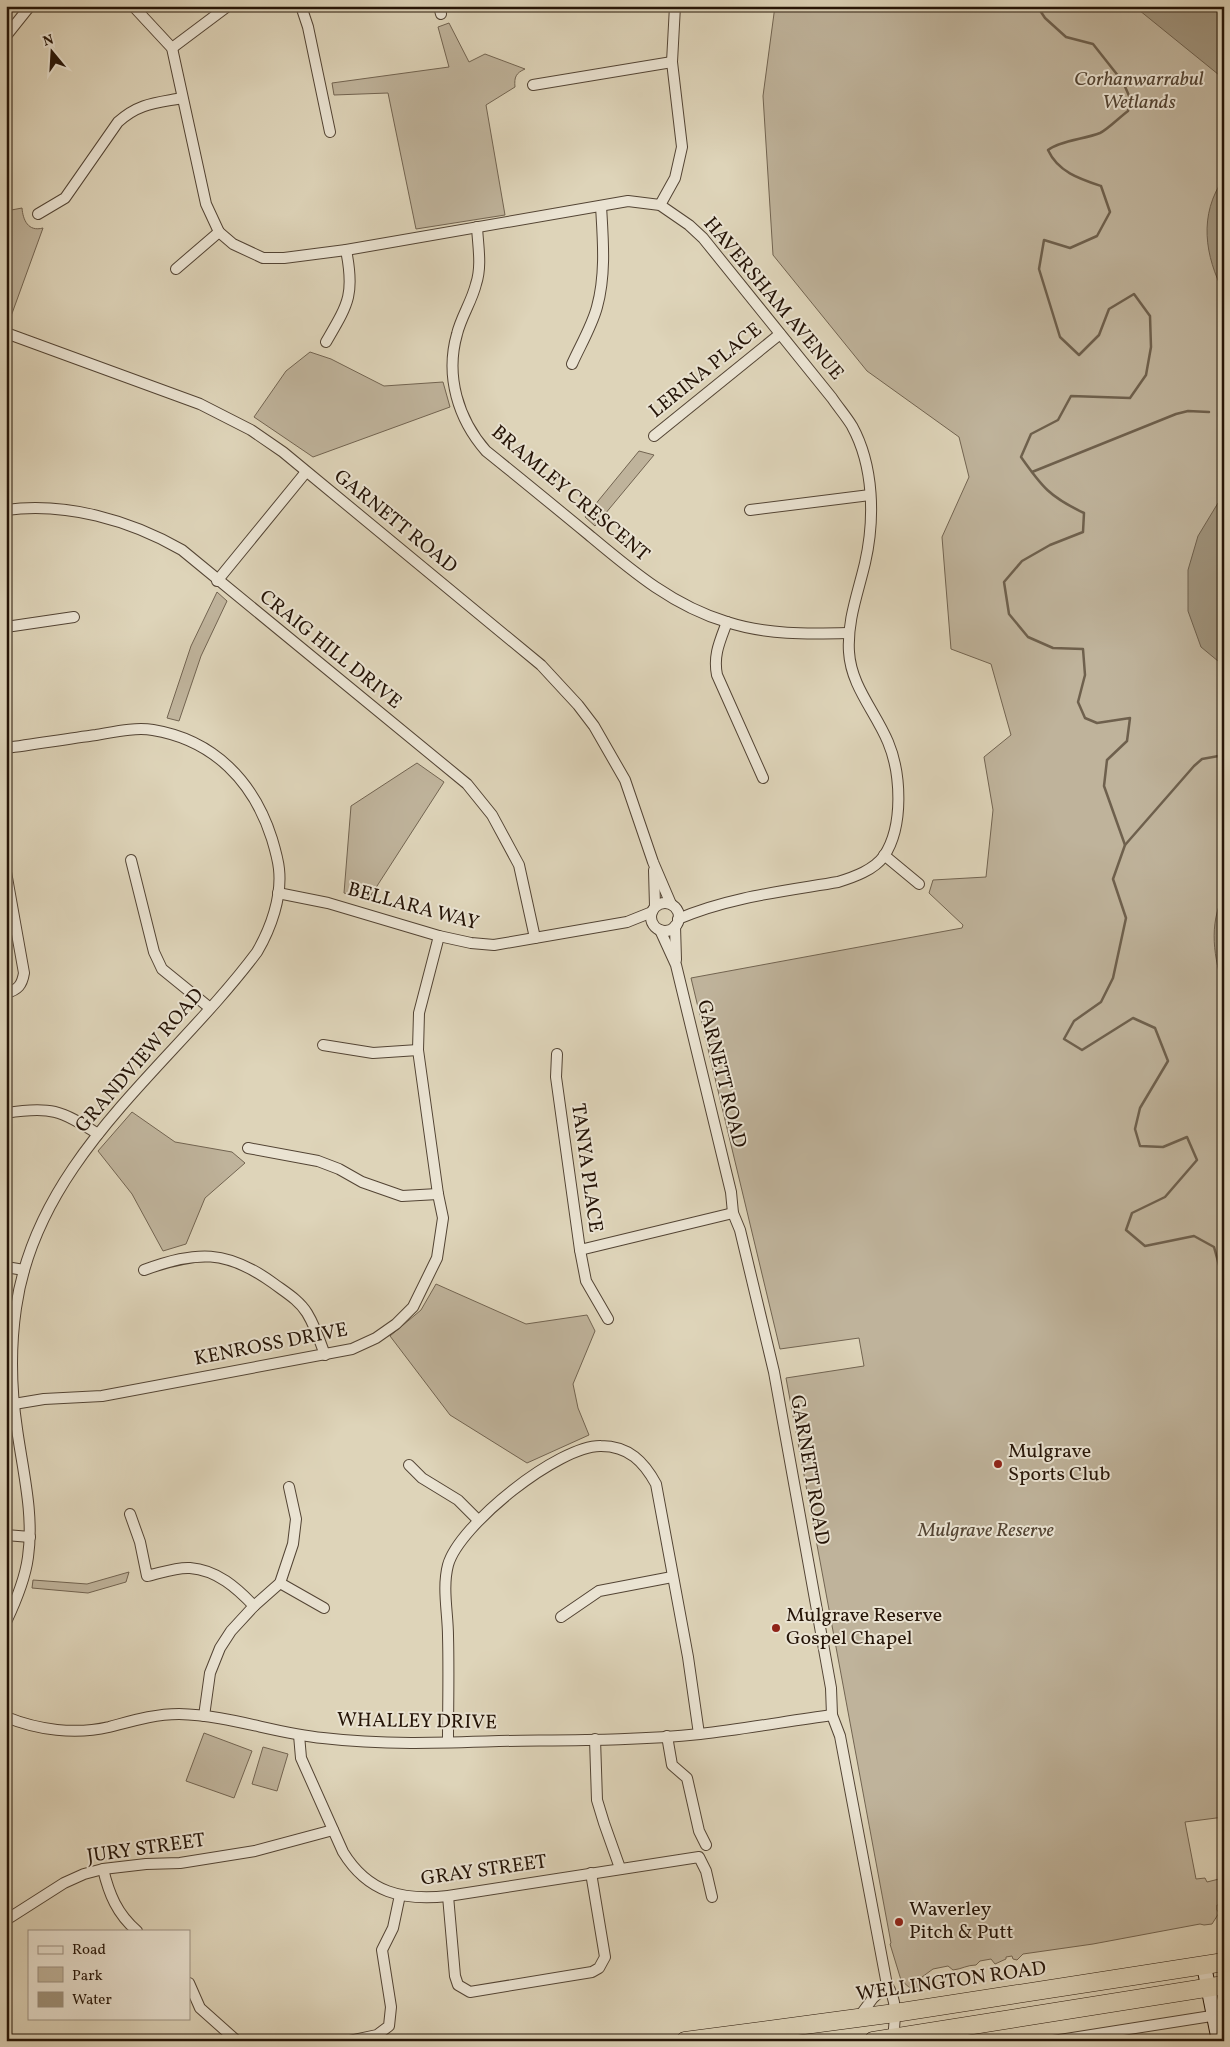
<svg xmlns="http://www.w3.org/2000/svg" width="1230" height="2047" font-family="Vollkorn,serif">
	<rect width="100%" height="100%" fill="#ded4b9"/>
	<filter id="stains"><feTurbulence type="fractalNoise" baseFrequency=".004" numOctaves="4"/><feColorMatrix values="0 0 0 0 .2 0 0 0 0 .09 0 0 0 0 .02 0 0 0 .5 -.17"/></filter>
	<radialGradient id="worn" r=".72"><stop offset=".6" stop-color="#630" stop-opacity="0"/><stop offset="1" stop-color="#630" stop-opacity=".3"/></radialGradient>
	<g fill="#bfb39b" stroke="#726451">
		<path d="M775,6H1224V1817L1185,1822L1196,1879L1205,1878L1207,1882L1219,1879L1224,1882V1896L1221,1905H1217V1910L1219,1913L1212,1924L1204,1925L1200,1924L1093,1944L1023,1954L1017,1960L1013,1959L1012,1956L1006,1957V1959L995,1964L991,1959L980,1961L976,1965C967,1965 962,1969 953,1970L948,1966L933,1969L922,1977L921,1986L911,1989L901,1980L890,1944L891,1943L786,1378L864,1366L859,1338L780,1349L691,978L962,928L963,925L929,893L933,880L986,877L993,810L984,757L1011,735L991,664L951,649L942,537L969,477L959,437L867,371L773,255L763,96Z"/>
		<path d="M449,23L469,62L485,54L525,69C516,73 514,77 515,87L486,105L505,215L416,229L388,93L334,95L332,83L449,67L438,27Z"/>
		<path d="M22,208C23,220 28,232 43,228L10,319L6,318V211Z"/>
		<polygon points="310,352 331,359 384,386 443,382 450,407 313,457 254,417 286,371"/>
		<polygon points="639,451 654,455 595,526 585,517"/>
		<polygon points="217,592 227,601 201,656 179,721 167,718 191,646"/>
		<polygon points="417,763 444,782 368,900 344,893 351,806"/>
		<polygon points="132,1112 175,1142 232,1152 245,1163 205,1198 186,1244 163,1251 132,1194 98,1151"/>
		<polygon points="436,1284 526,1324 587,1315 595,1331 573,1384 578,1408 589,1435 527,1463 450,1415 390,1336 421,1310"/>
		<polygon points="129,1572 126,1582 88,1593 32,1588 33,1580 87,1584"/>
		<polygon points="204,1733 252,1751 234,1798 186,1781"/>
		<polygon points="263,1747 288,1754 277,1791 252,1784"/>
	</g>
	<g fill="#9f937c" stroke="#6e604d">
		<polygon points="1134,6 1224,6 1224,79"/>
		<path d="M1224,178V293C1205,256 1198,215 1224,178Z"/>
		<path d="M1224,392V435C1216,421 1217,406 1224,392Z"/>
		<polygon points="1224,500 1224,666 1201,647 1188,611 1188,570 1198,536 1218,503"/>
		<path d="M1224,894V990C1214,957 1208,926 1224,894Z"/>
	</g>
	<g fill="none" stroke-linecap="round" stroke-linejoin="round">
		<g stroke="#6e604d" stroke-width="2.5">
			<path d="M1037,6L1045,18L1066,37L1093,44L1123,82L1130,98L1128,111C1121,116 1107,130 1100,133C1085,139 1059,141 1048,150C1058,172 1080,179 1101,186L1110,212L1097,236L1070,248L1044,240L1039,269L1060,337L1079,355L1099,335L1109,309L1134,294L1150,316L1151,347L1146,375L1130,398L1071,396L1058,420L1031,434L1021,457C1042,487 1050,497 1084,513L1083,532L1050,545L1022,561L1004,582L1009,614L1028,637L1053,648L1083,649L1085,675L1078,702L1085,718L1097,723L1130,718L1127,741L1107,760L1104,786L1125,845L1113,879L1126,918L1113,978L1101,1002L1074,1021L1064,1039L1082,1050L1133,1018L1155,1028L1168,1061L1140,1108L1135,1129L1140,1146L1163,1147L1187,1137L1197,1160L1165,1197L1132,1213L1126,1230L1145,1246L1194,1236L1214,1247L1224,1283"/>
			<polyline points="1032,472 1176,414 1188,411 1209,412"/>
			<polyline points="1125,845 1194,766 1202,759 1224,755"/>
		</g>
		<g stroke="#534434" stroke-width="12">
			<g id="street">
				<path d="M133,6L172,48L206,204L219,232L233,244L263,258H284L346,250L628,201L660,205L689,225L703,238L832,398C838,407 846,416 852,426C874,466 875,519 865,563C858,593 847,621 849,652C851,686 875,711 888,742C901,773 904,826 884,856C874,870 854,877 838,882C785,891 729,897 678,919"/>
				<polyline points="301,6 308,27 330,132"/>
				<polyline points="439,6 441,14"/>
				<polyline points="6,36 30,6"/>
				<polyline points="172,48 228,6"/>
				<polyline points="533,85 672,62"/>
				<polyline points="660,205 675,178 682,147 672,62 675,6"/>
				<path d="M38,214L65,198L118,122C139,103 156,103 182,98"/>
				<path d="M477,227C478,246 482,266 476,284C472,301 461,317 457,334C445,376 458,419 486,451C521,479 555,507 589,535C632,571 673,606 727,622C767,635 807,634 848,633"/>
				<polyline points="176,269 219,232"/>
				<polyline points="6,333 200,404 251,430 283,452 541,665 578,705 594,726 625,780 653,862 671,904"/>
				<path d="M326,342C348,304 355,295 346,250"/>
				<path d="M572,364C580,346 592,326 597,307C606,274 603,240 601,206"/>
				<polyline points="654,436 780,334"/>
				<path d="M6,510C66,502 130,520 182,550L467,784L492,815L519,865L535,938"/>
				<polyline points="750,510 870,495"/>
				<polyline points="217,581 306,472"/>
				<path d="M727,622C720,641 713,655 717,675L763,778"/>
				<polyline points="6,627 74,617"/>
				<path d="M6,748C36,744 66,739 96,735C114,732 135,727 153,730C214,740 254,782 272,839C275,849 278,859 279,869C282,897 271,928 257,952C172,1066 37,1158 16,1308C10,1349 11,1389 17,1429C23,1472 34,1514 28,1557C25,1580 16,1601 6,1622"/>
				<polyline points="884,855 919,884"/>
				<polyline points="131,860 154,952 162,969 210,1008"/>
				<polyline points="654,870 655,906"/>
				<path d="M6,872L24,973C22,985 18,990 6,993"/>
				<polyline points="278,893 328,903 439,936 471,943 494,945 627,922 652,912"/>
				<circle cx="665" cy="917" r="14"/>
				<polyline points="675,926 676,960"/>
				<path d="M660,930L676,965L731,1192L733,1213L740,1230L774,1372L831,1688L832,1715L840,1736L887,1985C898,2001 895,2019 893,2038"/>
				<polyline points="323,1045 373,1053 418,1050"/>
				<polyline points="557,1054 556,1077 580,1250 733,1213"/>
				<path d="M6,1113C50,1106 61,1110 98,1134"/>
				<polyline points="248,1148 318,1161 339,1169 362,1182 402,1196 438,1194"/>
				<polyline points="580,1250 586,1281 608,1319"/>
				<polyline points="6,1267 24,1270"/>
				<path d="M144,1270C197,1251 226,1249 273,1283C285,1292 299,1300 307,1313C315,1326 320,1341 325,1355"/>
				<polyline points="14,1404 44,1399 102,1396 352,1349 376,1338 396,1324 413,1307 437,1258 443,1218 438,1194 418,1050 419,1013 439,936"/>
				<polyline points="409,1465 422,1478 458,1500 478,1520"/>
				<path d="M130,1514L140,1542L147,1576C161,1573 176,1567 190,1568C217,1570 237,1588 254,1606"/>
				<polyline points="6,1535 30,1537"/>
				<polyline points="280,1583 324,1608"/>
				<polyline points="561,1617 599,1591 672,1577"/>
				<polyline points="204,1716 210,1673 220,1648 231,1631 254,1606 280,1583 293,1544 296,1519 289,1487"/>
				<path d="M6,1717C38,1730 75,1735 109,1727C132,1721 154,1714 179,1714C228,1715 274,1733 323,1738C381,1745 441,1743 499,1741C565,1740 633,1741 700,1734C744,1729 788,1721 832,1715"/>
				<path d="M299,1735L301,1758L343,1852C368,1893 403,1901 448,1896L699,1857L706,1871L712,1897"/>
				<polyline points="667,1736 672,1765 687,1778 699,1831 706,1845"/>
				<polyline points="595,1739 597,1800 604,1823 620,1868"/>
				<path d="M448,1742C448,1707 449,1672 448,1636C448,1613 442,1588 448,1565C459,1525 559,1445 601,1446C629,1446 644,1462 656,1484L688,1657L699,1734"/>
				<path d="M103,1869C109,1894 117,1914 137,1931"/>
				<polyline points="448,1896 455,1976 458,1985 470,1992 592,1972 599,1968 605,1957 591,1873"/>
				<polyline points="6,1920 64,1883 84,1874 103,1869 146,1864 180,1863 255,1851 333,1830"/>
				<polyline points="189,1983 200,2008 237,2041"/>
				<polyline points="859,2017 873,1998 887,1985"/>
				<polyline points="349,2041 377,2035 389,2026 391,2007 382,1950 393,1928 400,1895"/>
				<polyline points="1053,2041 1224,2014"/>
			</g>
		</g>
		<g stroke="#251407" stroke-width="16">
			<polyline id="secondary" points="1204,1966 1219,2041"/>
		</g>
		<g stroke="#251407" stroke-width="19">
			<g id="highway">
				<polyline points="685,2041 895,2013 1224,1962"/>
				<polyline points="873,2041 1224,1985"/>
			</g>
		</g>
		<use href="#street" stroke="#eae3d2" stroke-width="10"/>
		<use href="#secondary" stroke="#eae3d2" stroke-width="14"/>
		<use href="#highway" stroke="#ded4b9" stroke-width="18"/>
	</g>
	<g fill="#8f2418" stroke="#eae3d2" stroke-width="2">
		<circle cx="998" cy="1464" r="5"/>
		<circle cx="776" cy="1628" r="5"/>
		<circle cx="899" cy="1922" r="5"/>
	</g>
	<g text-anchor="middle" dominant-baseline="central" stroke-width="4" stroke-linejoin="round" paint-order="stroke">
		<g font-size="20" font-style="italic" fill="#534433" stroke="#eae3d2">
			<text x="1139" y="80">Corhanwarrabul<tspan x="1139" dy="23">Wetlands</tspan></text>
			<text x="986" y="1531">Mulgrave Reserve</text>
		</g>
		<g font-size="20" fill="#251407" stroke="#eae3d2">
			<text transform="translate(773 299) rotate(50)">HAVERSHAM AVENUE</text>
			<text transform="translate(706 371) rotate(-39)">LERINA PLACE</text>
			<text transform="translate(570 494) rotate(40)">BRAMLEY CRESCENT</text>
			<text transform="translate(395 522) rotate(39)">GARNETT ROAD</text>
			<text transform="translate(330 650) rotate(39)">CRAIG HILL DRIVE</text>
			<text transform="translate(413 907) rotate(15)">BELLARA WAY</text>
			<text transform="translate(140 1061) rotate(-49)">GRANDVIEW ROAD</text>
			<text transform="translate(721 1074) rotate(76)">GARNETT ROAD</text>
			<text transform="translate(586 1168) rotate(82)">TANYA PLACE</text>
			<text transform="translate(271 1345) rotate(-11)">KENROSS DRIVE</text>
			<text transform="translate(809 1470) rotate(80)">GARNETT ROAD</text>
			<text transform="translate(417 1722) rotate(1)">WHALLEY DRIVE</text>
			<text transform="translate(146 1849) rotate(-8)">JURY STREET</text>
			<text transform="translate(484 1871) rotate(-8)">GRAY STREET</text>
			<text transform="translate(951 1982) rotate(-8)">WELLINGTON ROAD</text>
		</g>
		<g font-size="20" fill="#251407" stroke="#eae3d2" text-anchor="start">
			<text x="1008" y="1452">Mulgrave<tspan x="1008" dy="23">Sports Club</tspan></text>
			<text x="786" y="1616">Mulgrave Reserve<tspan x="786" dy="23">Gospel Chapel</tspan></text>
			<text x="909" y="1910">Waverley<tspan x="909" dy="23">Pitch &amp; Putt</tspan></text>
		</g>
	</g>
	<rect width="1230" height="2047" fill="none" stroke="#ded4b9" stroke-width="25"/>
	<rect x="8" y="8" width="1215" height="2032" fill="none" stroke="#251407" stroke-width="2.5"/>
	<rect x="12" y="12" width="1205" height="2022" fill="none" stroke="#251407"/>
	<rect x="28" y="1930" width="162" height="90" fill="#eae3d2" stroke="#9b9081"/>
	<rect x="38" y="1946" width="25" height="8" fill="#eae3d2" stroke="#9b9081"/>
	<text x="72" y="1954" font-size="15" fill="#251407">Road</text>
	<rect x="38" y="1967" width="25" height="15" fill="#bfb39b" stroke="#9b9081"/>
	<text x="72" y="1980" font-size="15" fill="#251407">Park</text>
	<rect x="38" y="1992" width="25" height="15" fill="#9f937c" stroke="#9b9081"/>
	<text x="72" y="2004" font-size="15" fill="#251407">Water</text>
	<g transform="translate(52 52) rotate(342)" stroke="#eae3d2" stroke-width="4" paint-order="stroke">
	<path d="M0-4L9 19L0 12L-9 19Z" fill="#251407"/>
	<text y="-8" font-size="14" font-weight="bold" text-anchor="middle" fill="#251407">N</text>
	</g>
	<rect width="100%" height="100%" filter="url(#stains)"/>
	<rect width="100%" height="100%" fill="url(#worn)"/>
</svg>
